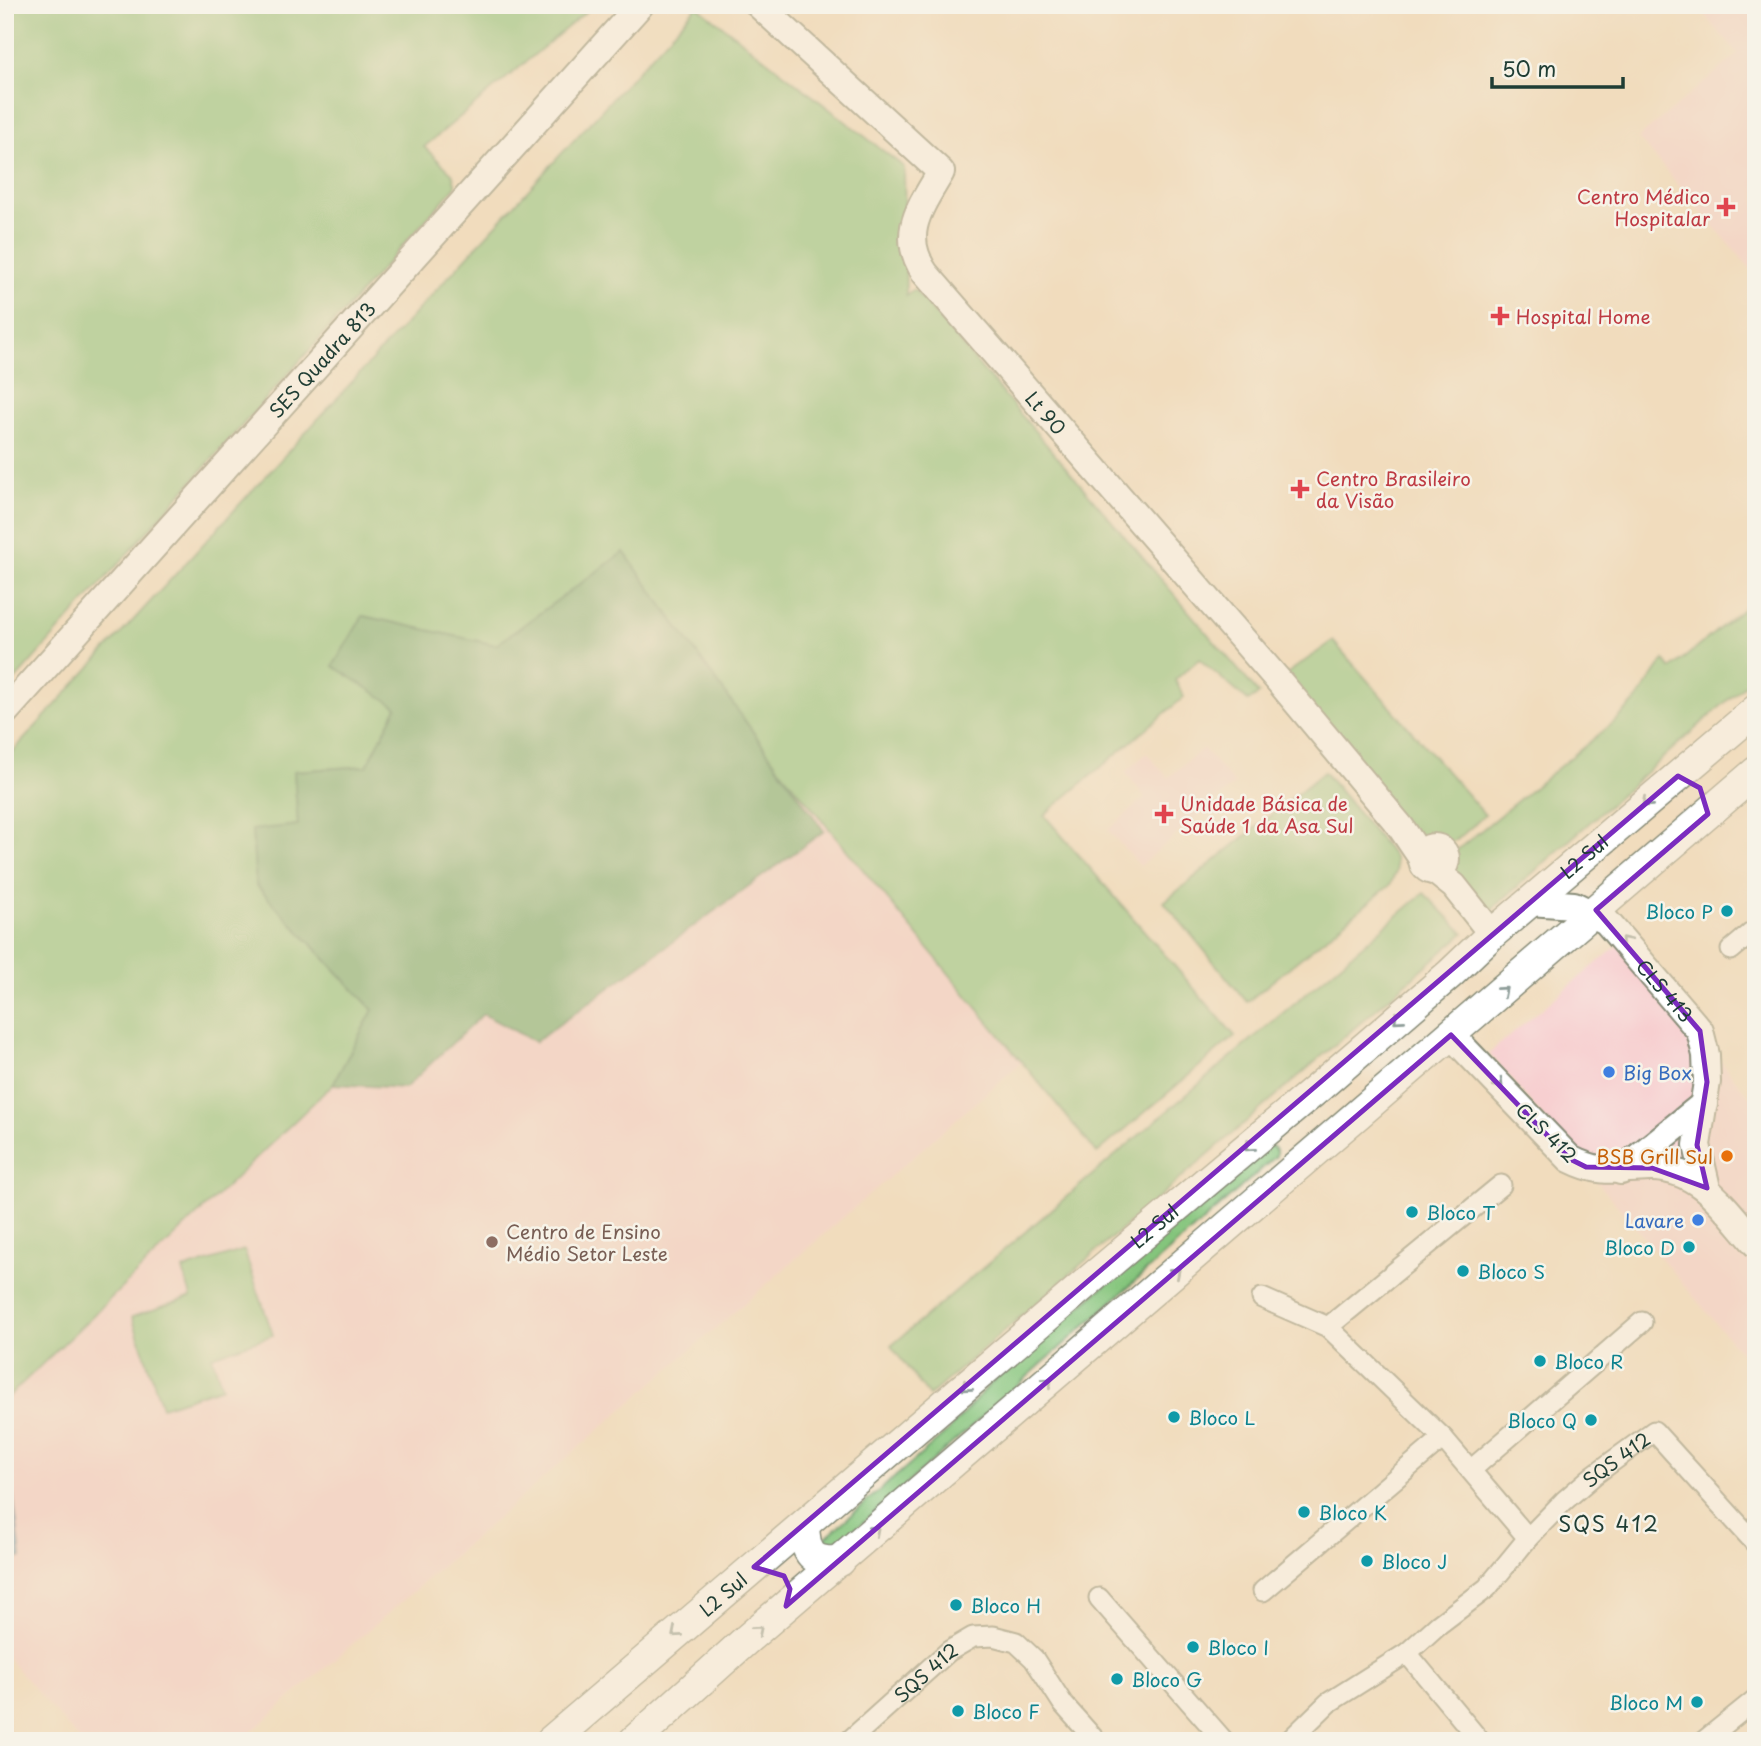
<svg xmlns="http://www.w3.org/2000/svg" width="1761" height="1746" font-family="'Playpen Sans',sans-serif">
	<rect width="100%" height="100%" fill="#f7f3e8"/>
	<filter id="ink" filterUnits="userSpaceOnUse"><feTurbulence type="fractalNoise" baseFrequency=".0143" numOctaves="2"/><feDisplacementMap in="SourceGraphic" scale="14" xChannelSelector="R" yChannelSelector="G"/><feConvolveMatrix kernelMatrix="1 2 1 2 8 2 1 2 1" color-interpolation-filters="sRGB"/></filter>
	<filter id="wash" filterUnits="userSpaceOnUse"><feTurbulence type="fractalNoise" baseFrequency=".00686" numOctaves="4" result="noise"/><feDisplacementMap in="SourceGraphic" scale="28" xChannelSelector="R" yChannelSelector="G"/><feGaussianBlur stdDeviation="1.57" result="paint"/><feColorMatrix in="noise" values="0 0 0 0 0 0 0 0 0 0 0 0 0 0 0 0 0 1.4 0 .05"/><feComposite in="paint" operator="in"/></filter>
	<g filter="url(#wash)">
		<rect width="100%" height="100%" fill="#f1dcbd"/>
		<g fill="#f7cfd0">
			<polygon points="1696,5 1756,5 1756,275 1638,138 1738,54"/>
			<polygon points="1203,748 1235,784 1140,866 1108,830 1145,797 1125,772 1147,753 1168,778"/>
			<polygon points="802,757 1044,1043 241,1741 80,1741 5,1655 5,1400 494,929 554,984"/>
			<polygon points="1621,943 1756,1104 1756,1371 1489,1053"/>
		</g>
		<g fill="#84c57c" stroke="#528158" stroke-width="2">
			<polygon points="5,5 594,5 424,147 452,173 456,186 5,691"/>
			<polygon points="697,6 904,167 906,295 914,289 1259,694 1248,701 1199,659 1175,680 1184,697 1044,815 1235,1036 1097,1153 779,768 624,552 496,645 363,616 397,707 367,766 294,771 298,825 252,831 256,885 373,1010 333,1084 5,1400 5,760"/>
			<polygon points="1756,598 1756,675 1483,917 1447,866 1449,860 1457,850 1618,719 1637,699 1664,660 1671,669"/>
			<polygon points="1333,641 1485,815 1459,838 1437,848 1400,826 1278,680"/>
			<polygon points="1324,772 1395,858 1396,872 1390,885 1247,1002 1164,902"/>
			<polygon points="1424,893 1464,933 929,1396 891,1346"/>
			<polygon points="1272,1146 1276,1150 1276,1156 822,1559 812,1549 948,1431 989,1385 1265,1147"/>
			<polygon points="244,1250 273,1335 212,1356 222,1387 162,1407 132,1317 191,1297 183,1270"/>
		</g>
		<polygon fill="#6baa6c" stroke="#457450" stroke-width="2" points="624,552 824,831 535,1042 483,1014 405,1088 333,1084 373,1010 256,885 252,830 298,825 294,771 367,766 397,707 333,666 363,616 496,645"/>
		<polygon fill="#6fb3e4" stroke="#47788c" stroke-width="2" points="13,1494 21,1558 5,1560 5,1495"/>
	</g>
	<g filter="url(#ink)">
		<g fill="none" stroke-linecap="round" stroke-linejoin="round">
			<g stroke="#888c78" stroke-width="23">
				<g id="street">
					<polyline points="1731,950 1756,929"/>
					<polyline points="1262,1298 1328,1327 1443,1438 1528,1538"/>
					<polyline points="1328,1327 1501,1185"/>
					<polyline points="1472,1469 1642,1322"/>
					<polyline points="1263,1591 1443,1438"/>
					<polyline points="1099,1598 1224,1741"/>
					<polyline points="1407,1653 1480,1741"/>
					<path id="s1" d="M849,1741L949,1651L973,1637L993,1636L1016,1642L1034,1659L1063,1704L1096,1741"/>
					<path id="s2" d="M1289,1741L1328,1703L1407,1653L1438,1625L1487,1588L1528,1538L1564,1501L1594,1475L1654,1431L1756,1544"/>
					<polyline points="1704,1741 1756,1699"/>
				</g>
			</g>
			<g stroke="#888c78" stroke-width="30">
				<g id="secondary">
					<path id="s3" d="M759,5L941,172C920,208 899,234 925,273L1278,680L1400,826L1423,860"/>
					<path id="s4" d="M5,712L640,5"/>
					<circle cx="1434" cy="859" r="12"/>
					<polyline points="1435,871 1454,886 1492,934"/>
					<path id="s5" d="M1529,902L1574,905L1606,921L1700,1031L1706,1055L1707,1082L1697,1145L1707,1188"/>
					<path d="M1451,1035L1570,1159C1602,1175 1615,1169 1649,1168C1699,1166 1727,1211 1756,1244"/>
					<polyline points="1621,1171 1704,1104"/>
				</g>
			</g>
			<g stroke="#888c78" stroke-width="33">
				<g id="primary">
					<path d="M804,1527C806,1554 811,1563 840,1561"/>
					<path id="s6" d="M551,1741L1092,1278L1319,1087L1450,974L1492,934L1756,710"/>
					<polyline points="634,1741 745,1641 1756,772"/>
				</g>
			</g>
			<use href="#street" stroke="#fff" stroke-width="19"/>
			<use href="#secondary" stroke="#fff" stroke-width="26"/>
			<use href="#primary" stroke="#fff" stroke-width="30"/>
		</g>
		<defs><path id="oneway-chevron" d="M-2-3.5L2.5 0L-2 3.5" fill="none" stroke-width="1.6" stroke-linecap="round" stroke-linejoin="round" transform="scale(1.75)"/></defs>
		<g stroke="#8f9e9a">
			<use href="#oneway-chevron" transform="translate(1646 803) rotate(139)"/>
			<use href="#oneway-chevron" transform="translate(1625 941) rotate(-130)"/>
			<use href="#oneway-chevron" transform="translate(1503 991) rotate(-41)"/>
			<use href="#oneway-chevron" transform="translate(1398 1019) rotate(139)"/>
			<use href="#oneway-chevron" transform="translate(1499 1084) rotate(47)"/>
			<use href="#oneway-chevron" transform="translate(1249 1147) rotate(140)"/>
			<use href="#oneway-chevron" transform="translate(1176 1272) rotate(-41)"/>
			<use href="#oneway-chevron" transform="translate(1048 1382) rotate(-41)"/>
			<use href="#oneway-chevron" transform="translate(966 1387) rotate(139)"/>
			<use href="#oneway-chevron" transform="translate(875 1530) rotate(-41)"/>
			<use href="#oneway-chevron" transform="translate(758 1630) rotate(-40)"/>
			<use href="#oneway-chevron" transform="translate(676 1633) rotate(139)"/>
		</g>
	</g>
	<path d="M0 0H1761V1746H0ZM1678,776L1700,788L1708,814L1596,910L1700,1031L1707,1082L1697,1145L1707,1188L1652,1168L1586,1167L1570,1159L1451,1035L786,1606L790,1589L784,1576L754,1567Z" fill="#f1dcbd" fill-opacity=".55" fill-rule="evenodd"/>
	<path fill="none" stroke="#7b2cbf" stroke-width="5" stroke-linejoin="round" d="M1678,776L1700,788L1708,814L1596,910L1700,1031L1707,1082L1697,1145L1707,1188L1652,1168L1586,1167L1570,1159L1451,1035L786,1606L790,1589L784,1576L754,1567Z"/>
	<g fill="#e0444e" stroke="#f7f3e8" stroke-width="2.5">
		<path d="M1722.5 196.5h7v7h7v7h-7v7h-7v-7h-7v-7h7z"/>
		<path d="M1496.5 305.5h7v7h7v7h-7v7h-7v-7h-7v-7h7z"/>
		<path d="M1296.5 478.5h7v7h7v7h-7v7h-7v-7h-7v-7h7z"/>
		<path d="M1160.5 803.5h7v7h7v7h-7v7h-7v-7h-7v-7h7z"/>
	</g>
	<g fill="#0f9aa8" stroke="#f7f3e8" stroke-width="2.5">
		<circle cx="1727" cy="911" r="7"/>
		<circle cx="1412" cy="1212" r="7"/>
		<circle cx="1689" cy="1247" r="7"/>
		<circle cx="1463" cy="1271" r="7"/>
		<circle cx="1540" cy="1361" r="7"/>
		<circle cx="1174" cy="1417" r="7"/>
		<circle cx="1591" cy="1420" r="7"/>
		<circle cx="1304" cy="1512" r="7"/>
		<circle cx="1367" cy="1561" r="7"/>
		<circle cx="956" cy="1605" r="7"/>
		<circle cx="1193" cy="1647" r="7"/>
		<circle cx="1117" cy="1679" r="7"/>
		<circle cx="1697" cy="1702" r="7"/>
		<circle cx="958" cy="1711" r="7"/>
	</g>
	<g fill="#3f7fe0" stroke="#f7f3e8" stroke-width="2.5">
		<circle cx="1609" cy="1072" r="7"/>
		<circle cx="1698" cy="1220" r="7"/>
	</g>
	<circle fill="#e8710a" stroke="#f7f3e8" stroke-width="2.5" cx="1727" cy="1156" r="7"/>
	<circle fill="#8d6e63" stroke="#f7f3e8" stroke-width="2.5" cx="492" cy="1242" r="7"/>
	<g text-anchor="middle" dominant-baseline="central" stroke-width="5" stroke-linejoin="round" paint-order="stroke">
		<g font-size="19" fill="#be3a42" stroke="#f7f3e8" text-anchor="start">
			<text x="1710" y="196" text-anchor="end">Centro Médico<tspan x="1710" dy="22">Hospitalar</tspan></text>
			<text x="1516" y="316">Hospital Home</text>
			<text x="1316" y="478">Centro Brasileiro<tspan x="1316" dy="22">da Visão</tspan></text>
			<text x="1180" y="803">Unidade Básica de<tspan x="1180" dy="22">Saúde 1 da Asa Sul</tspan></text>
		</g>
		<g font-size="19" fill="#1f3d34" stroke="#f7f3e8">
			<text stroke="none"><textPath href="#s4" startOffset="474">SES Quadra 813</textPath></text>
			<text stroke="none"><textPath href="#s3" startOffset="542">Lt 90</textPath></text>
			<text stroke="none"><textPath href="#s6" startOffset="1360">L2 Sul</textPath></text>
			<text stroke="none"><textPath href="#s5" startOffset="172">CLS 413</textPath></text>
			<text transform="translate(1547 1132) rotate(44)">CLS 412</text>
			<text stroke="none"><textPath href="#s6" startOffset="793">L2 Sul</textPath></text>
			<text stroke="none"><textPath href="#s2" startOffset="434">SQS 412</textPath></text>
			<text stroke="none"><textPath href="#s6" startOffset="226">L2 Sul</textPath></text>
			<text stroke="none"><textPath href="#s1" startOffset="103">SQS 412</textPath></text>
		</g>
		<g font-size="19" fill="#0d838f" stroke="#f7f3e8" text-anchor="start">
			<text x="1713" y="911" text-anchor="end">Bloco P</text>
			<text x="1426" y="1212">Bloco T</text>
			<text x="1675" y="1247" text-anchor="end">Bloco D</text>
			<text x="1477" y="1271">Bloco S</text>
			<text x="1554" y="1361">Bloco R</text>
			<text x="1188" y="1417">Bloco L</text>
			<text x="1577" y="1420" text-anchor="end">Bloco Q</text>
			<text x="1318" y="1512">Bloco K</text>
			<text x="1381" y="1561">Bloco J</text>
			<text x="970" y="1605">Bloco H</text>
			<text x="1207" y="1647">Bloco I</text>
			<text x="1131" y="1679">Bloco G</text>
			<text x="1683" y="1702" text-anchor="end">Bloco M</text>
			<text x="972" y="1711">Bloco F</text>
		</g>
		<g font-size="19" fill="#366cbe" stroke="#f7f3e8" text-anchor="start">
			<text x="1623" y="1072">Big Box</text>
			<text x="1684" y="1220" text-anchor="end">Lavare</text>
		</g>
		<g font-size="19" fill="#c56008" stroke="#f7f3e8" text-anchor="end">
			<text x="1713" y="1156">BSB Grill Sul</text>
		</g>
		<g font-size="19" fill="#785e54" stroke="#f7f3e8" text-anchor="start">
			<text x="506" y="1231">Centro de Ensino<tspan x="506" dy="22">Médio Setor Leste</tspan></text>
		</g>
		<g font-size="21" letter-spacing="2" fill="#1f3d34" stroke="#f7f3e8">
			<text x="1609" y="1523">SQS 412</text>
		</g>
	</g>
	<rect width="1761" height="1746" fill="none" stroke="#f7f3e8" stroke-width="28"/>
	<path d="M1492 77v10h131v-10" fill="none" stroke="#1f3d34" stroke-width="3.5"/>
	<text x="1502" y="77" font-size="21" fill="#1f3d34" stroke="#f7f3e8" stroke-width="5" paint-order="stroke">50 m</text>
</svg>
